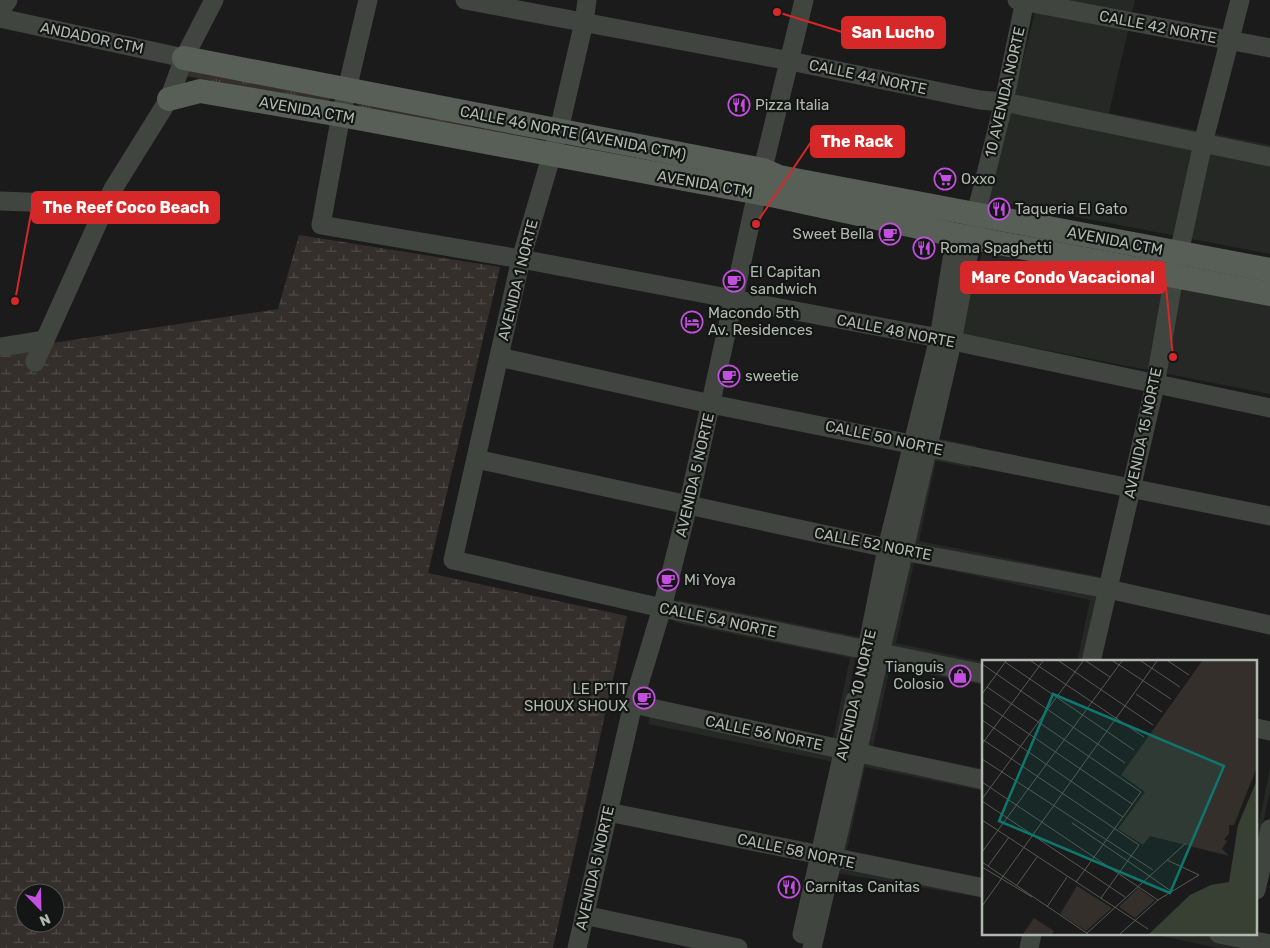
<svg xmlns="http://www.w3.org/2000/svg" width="1270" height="948" font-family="Rubik,sans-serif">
	<defs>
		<pattern id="grass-tufts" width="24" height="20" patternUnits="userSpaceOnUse" patternTransform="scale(1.25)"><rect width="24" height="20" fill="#352f2c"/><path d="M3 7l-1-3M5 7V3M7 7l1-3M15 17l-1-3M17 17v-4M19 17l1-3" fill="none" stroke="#504b48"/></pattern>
		<pattern id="wetland-marsh" width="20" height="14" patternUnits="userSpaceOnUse" patternTransform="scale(1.25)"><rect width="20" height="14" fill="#352f2c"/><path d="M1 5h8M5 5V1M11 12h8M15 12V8" fill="none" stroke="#504b48"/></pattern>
	</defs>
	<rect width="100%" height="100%" fill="#1a1b1a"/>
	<g fill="#262826">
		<polygon points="1038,0 1135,0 1109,113 1270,145 1270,254 988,200"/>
		<polygon points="984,247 1270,305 1270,394 958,333"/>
		<polygon points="936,438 976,446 971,468 936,461 919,541 1101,577 1082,662 1077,662 1090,600 914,563 896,643 984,662 984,685 890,667 873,747 984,769 984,791 865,767 847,850 984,878 984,898 837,873"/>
		<polygon points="679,600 860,637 834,762 648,724 653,702 833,739 850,658 674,622"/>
		<polygon points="1270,768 1270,792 1256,855 1256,823 1259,823"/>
		<polygon points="1153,934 1239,934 1236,948 1217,948"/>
	</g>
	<g fill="url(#grass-tufts)">
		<polygon points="186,69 332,95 330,100 325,102 186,76"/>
		<polygon points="357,104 537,137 533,141 359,107"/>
	</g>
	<path fill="url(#wetland-marsh)" fill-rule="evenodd" d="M299,235L500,267L428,573L627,616L553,948H0V351L278,309ZM25,893H55V923H25Z"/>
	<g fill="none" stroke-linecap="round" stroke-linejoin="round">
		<g stroke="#404540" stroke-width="19">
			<polyline points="368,0 341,115 321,225 521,259 939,338 1270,408"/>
			<polyline points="465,0 790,61 980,100 1004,102 1270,157"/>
			<polyline points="587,0 584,22 559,130 521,259 453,560 662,608 984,674"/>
			<polyline points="1017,0 1270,48"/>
			<polyline points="0,11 8,0"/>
			<polyline points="0,18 184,58"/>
			<polyline points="0,201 106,205"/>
			<polyline points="0,347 45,340"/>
			<polyline points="499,357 711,404 1270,516"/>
			<polyline points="35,362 113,189 169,99 184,58 214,0"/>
			<polyline points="476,459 887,548 1108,589 1270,625"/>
			<polyline points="868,644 887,548 939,338 956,235"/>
			<polyline points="1091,662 1155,385 1174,276 1203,143 1240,0"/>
			<polyline points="633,704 984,780"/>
			<polyline points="1256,728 1270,731"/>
			<polyline points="608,812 984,888"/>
			<polyline points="1256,890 1270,829"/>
			<polyline points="584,915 738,948"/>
			<polyline points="802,934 855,700"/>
			<polyline points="1219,934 1270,944"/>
			<polyline points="577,948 633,704 662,608 688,506 757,193 804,0"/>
			<polyline points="812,948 952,342 976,214 1004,102 1025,0"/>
			<polyline points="1029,948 1032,934"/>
		</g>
		<g stroke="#585f57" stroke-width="24">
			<polyline points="184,58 763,170 779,177 1270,270"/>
			<polyline points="169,99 200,91 341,115 776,196 951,234 1270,294"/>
		</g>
	</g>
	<defs>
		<g id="restaurant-ring" transform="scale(1.125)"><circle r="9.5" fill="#141615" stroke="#c34fde" stroke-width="1.5"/><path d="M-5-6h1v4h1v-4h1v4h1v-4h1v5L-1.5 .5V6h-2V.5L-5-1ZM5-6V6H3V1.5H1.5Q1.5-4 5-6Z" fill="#c34fde"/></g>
		<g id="supermarket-ring" transform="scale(1.125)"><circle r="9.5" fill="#141615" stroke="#c34fde" stroke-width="1.5"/><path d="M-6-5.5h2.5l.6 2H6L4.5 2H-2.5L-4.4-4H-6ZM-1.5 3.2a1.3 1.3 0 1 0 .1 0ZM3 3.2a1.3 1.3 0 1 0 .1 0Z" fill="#c34fde"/></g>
		<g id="cafe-ring" transform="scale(1.125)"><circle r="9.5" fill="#141615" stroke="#c34fde" stroke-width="1.5"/><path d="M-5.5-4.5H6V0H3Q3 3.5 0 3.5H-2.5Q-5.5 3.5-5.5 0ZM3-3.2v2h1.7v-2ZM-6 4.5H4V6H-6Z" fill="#c34fde"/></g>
		<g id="hotel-ring" transform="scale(1.125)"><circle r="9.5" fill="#141615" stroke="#c34fde" stroke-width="1.5"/><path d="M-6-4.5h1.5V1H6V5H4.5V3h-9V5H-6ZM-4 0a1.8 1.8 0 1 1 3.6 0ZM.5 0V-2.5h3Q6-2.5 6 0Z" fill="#c34fde"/></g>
		<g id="shop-ring" transform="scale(1.125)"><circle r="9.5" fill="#141615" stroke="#c34fde" stroke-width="1.5"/><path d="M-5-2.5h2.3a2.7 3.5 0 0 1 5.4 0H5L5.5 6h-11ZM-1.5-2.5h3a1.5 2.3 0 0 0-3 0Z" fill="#c34fde"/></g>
	</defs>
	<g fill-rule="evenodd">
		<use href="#restaurant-ring" x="739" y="105"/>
		<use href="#supermarket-ring" x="945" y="179"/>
		<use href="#restaurant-ring" x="999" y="209"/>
		<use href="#cafe-ring" x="890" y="234"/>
		<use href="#restaurant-ring" x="924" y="248"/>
		<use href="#cafe-ring" x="734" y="281"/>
		<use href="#hotel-ring" x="692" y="322"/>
		<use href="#cafe-ring" x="729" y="376"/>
		<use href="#cafe-ring" x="668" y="580"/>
		<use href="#shop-ring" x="960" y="676"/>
		<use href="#cafe-ring" x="644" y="698"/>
		<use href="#restaurant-ring" x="789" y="887"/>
	</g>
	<g text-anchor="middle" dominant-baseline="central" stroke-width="4.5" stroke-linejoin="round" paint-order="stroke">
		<g font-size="15" fill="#afb9ad" stroke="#141615">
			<text transform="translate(1158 27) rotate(11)">CALLE 42 NORTE</text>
			<text transform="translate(92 38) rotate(12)">ANDADOR CTM</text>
			<text transform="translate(868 77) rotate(12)">CALLE 44 NORTE</text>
			<text transform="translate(1005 92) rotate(-77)">10 AVENIDA NORTE</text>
			<text transform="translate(307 110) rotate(10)">AVENIDA CTM</text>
			<text transform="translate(573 133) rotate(11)">CALLE 46 NORTE (AVENIDA CTM)</text>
			<text transform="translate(705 184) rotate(10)">AVENIDA CTM</text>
			<text transform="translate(1115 241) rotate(11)">AVENIDA CTM</text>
			<text transform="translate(518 280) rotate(-76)">AVENIDA 1 NORTE</text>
			<text transform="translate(896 331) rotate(11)">CALLE 48 NORTE</text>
			<text transform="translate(1143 433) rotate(-78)">AVENIDA 15 NORTE</text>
			<text transform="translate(884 438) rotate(12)">CALLE 50 NORTE</text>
			<text transform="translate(695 475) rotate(-77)">AVENIDA 5 NORTE</text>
			<text transform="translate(873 544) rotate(11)">CALLE 52 NORTE</text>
			<text transform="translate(718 620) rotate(12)">CALLE 54 NORTE</text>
			<text transform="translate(856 695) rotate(-77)">AVENIDA 10 NORTE</text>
			<text transform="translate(764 733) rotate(12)">CALLE 56 NORTE</text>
			<text transform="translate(796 851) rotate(12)">CALLE 58 NORTE</text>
			<text transform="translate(595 868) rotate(-77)">AVENIDA 5 NORTE</text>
		</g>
		<g font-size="15" fill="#afb9ad" stroke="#141615" text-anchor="start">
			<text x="755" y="105">Pizza Italia</text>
			<text x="961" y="179">Oxxo</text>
			<text x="1015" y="209">Taqueria El Gato</text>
			<text x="874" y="234" text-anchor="end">Sweet Bella</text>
			<text x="940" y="248">Roma Spaghetti</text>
			<text x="750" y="272">El Capitan<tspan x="750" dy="17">sandwich</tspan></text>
			<text x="708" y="313">Macondo 5th<tspan x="708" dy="17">Av. Residences</tspan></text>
			<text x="745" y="376">sweetie</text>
			<text x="684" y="580">Mi Yoya</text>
			<text x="944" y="667" text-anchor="end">Tianguis<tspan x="944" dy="17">Colosio</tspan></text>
			<text x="628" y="689" text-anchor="end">LE P'TIT<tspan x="628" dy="17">SHOUX SHOUX</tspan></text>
			<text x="805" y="887">Carnitas Canitas</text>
		</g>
	</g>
	<g transform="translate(982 660)">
		<rect width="275" height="275" fill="#1a1b1a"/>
		<path d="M95,226L130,248L104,271L78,254ZM52,258L72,271L70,274H41Z" fill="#352f2c"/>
		<path d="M220,1H275V107L252,165H247V174L242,179L245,181L240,189L247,196L168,176L161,185L136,169L163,132L139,115ZM156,228L173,240L153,258L137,247Z" fill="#352f2c"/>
		<path d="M275,120V274H167L208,235L229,225L247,222L256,165Z" fill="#384033"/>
		<path fill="none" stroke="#565a55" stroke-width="1" d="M49,1L162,77M77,1L171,65M104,1L128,17M131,1L189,39M159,1L198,27M186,1L207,15M23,2L152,90M0,4L143,103M5,27L159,132L94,222M0,34L24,1M154,34L180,52M0,42L150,144M0,60L141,157M0,79L157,185L119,238M0,84L61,1M0,99L171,210M0,122L176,240M0,139L101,1M0,141L143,237M0,160L166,269M90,163L166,215M0,192L140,1M185,200L217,215M0,202L106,274M6,206L27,177M0,207L50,237M166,215L189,231M35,225L55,197M0,246L175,1M65,247L85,217M105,273L204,183M138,274L176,240L217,215"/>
		<path fill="#0f766e" fill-opacity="0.15" stroke="#0f766e" stroke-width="2.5" d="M71,34L242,106L188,233L17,161Z"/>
		<rect width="275" height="275" fill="none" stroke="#afb9ad" stroke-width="2.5"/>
	</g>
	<path fill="none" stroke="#d62828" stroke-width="2" d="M777 12L842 32M756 224L811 142M15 301L32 208M1173 357L1165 277"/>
	<g fill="#d62828" stroke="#141615" stroke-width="2">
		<circle cx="777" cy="12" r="5"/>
		<circle cx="756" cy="224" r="5"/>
		<circle cx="15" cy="301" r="5"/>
		<circle cx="1173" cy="357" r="5"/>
	</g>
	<g fill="#d62828" stroke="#d62828" stroke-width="2">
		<rect x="842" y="17" width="103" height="31" rx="5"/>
		<rect x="811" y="126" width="93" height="31" rx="5"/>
		<rect x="32" y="192" width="187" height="31" rx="5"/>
		<rect x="961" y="262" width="204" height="31" rx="5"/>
	</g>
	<g font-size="16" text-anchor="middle" font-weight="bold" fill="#fff">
		<text x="893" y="38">San Lucho</text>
		<text x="857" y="147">The Rack</text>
		<text x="126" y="213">The Reef Coco Beach</text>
		<text x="1063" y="283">Mare Condo Vacacional</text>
	</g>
	<g transform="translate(40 908) rotate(157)"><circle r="24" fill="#141615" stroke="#525752"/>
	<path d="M0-4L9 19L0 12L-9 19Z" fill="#c34fde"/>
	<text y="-8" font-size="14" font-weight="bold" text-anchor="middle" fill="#afb9ad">N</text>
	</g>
</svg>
